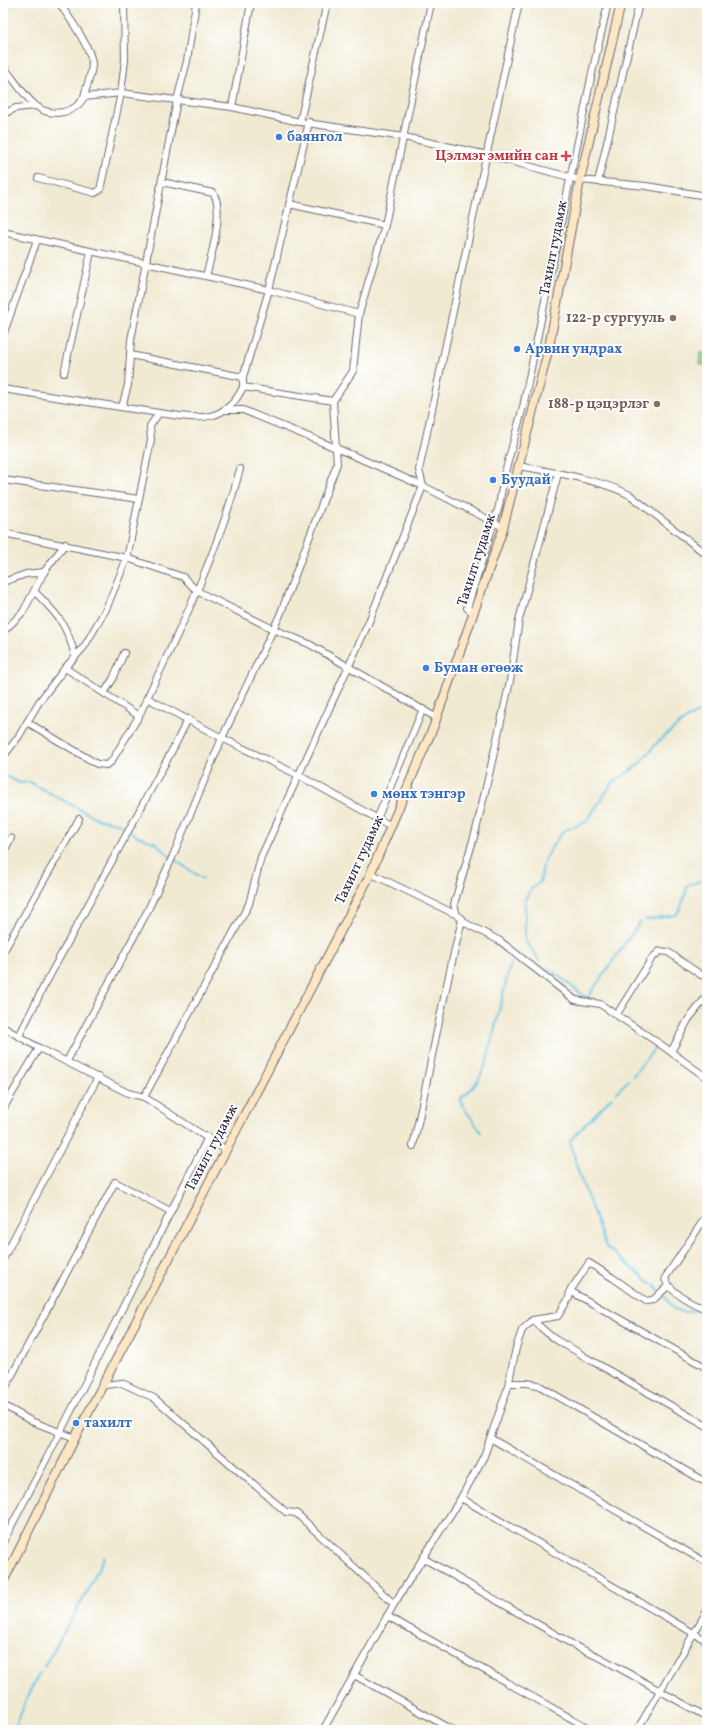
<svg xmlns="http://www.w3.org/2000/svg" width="710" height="1733" font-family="Vollkorn,serif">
	<rect width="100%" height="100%" fill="#fff"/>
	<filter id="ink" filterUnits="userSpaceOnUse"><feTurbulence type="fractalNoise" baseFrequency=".025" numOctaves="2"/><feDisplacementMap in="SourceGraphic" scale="8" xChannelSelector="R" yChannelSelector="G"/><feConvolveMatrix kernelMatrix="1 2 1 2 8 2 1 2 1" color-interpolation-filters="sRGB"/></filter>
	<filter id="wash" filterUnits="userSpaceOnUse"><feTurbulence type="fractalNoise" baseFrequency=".012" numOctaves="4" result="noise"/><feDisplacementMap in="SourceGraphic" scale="16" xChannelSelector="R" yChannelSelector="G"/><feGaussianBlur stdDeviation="0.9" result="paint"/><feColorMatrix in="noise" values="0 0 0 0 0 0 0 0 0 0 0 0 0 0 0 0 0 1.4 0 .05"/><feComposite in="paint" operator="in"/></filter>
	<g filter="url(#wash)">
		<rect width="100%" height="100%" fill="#f1ead3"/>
		<polygon fill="#98d990" stroke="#5d7e66" points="701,352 707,353 707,366 699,364"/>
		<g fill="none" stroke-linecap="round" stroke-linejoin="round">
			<g stroke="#63c2e1" stroke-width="2">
				<polyline points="3,775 20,783 29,782 98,819 121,824 137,836 156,843 172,858 203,879"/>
				<polyline points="707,853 705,863 707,871"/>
				<path d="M645,920L676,915C685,904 683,897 688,885L707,879"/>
				<polyline points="540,961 525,940 525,899 532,888 540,882 543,865 549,851 563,831 586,822 613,782 637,766 660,740 686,719 696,714 707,706"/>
				<polyline points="548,968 587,998 640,922"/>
				<polyline points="633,1076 654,1049"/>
				<polyline points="616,1092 629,1080"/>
				<path d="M612,1097C598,1112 583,1125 570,1141L579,1174L606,1247L652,1284"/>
				<path d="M481,1132L462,1105L461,1098C476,1087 481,1077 487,1060L511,962L515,959"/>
				<polyline points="654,1285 659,1291"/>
				<polyline points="663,1294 674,1309 684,1312 702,1310"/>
				<polyline points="44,1667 86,1594 104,1557"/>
				<polyline points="14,1730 29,1693 40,1672"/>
			</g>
		</g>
	</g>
	<g filter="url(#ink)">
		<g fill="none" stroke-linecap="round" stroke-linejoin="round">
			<g stroke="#6a6870" stroke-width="8">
				<g id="street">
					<path d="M59,3C69,17 91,47 92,64C92,74 86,87 84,97"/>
					<polyline points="124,3 125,60 121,93 232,107 300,122 404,137 488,155 580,180 646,186 707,196"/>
					<path d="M3,66C13,78 24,96 35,105C50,118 75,114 84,97L121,93L100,190L95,193L38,178"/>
					<polyline points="232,107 251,3"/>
					<polyline points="3,114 16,108 35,106"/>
					<polyline points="300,122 327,3"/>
					<path d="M162,182L213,193C225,208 211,258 206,276"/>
					<polyline points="598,182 639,3"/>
					<polyline points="289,204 385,225"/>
					<polyline points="3,232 269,290 359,314"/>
					<polyline points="3,335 37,240"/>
					<polyline points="130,355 243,377"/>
					<polyline points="64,373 91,252"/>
					<polyline points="243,387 243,377 269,290 309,122"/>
					<polyline points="3,389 159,413 150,426 151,440 127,558 106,609 84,647 65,668 39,702 19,736 3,757"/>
					<polyline points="122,407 128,385 131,340 177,100 187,61 196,3"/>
					<polyline points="224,410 243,410 336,448 423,486 503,527"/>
					<path d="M159,413C193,418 225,426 243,387L333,401"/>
					<path d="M519,466C551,472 602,480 630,495L707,555"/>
					<polyline points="3,480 139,499"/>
					<polyline points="3,533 127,558 183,577 197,591 273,629 309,644 437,718"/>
					<polyline points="3,582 26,574 44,572"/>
					<path d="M34,591C57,614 67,624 75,656"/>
					<polyline points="473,613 467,608 499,506 504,476 523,407 592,73 608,3"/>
					<polyline points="3,632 23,612 44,572 65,544"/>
					<polyline points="65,668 139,716 147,698 222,738 298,775 391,826"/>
					<polyline points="104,693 113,679 124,653"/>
					<path d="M147,698C183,624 219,549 240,469"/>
					<polyline points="27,722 97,764 106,765 111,762 139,716"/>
					<polyline points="377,819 423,709"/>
					<polyline points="3,853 11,838"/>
					<polyline points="370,873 457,915 467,924 500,941 575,1000 600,1004 660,1044 707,1078"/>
					<polyline points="457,915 454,904 476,830 491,766 510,681 519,620 558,474"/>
					<polyline points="3,952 79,819"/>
					<polyline points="617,1014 652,958 660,951 668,952 701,975 707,976"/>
					<polyline points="3,1027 39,1048 128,1093 144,1097 226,1150"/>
					<polyline points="19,1036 43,988 175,745 188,719"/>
					<polyline points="671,1052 688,1020 707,996"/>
					<polyline points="67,1061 146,914 172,858 222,738 280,615 337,464 333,401 353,371 359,314 385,225 431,3"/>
					<polyline points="144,1097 249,904 261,857 368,624 423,486 419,470 519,3"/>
					<polyline points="3,1109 39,1048"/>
					<path d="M413,1146C430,1070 443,994 462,920"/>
					<path d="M707,1215L665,1278C667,1291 695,1305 707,1309"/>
					<polyline points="3,1259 98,1077"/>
					<polyline points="570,1291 589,1263 613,1278 646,1301 653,1300 668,1286"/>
					<polyline points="533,1320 558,1316 569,1298 570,1291 707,1368"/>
					<polyline points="509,1383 527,1383 538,1385 707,1483"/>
					<polyline points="104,1385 122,1383 154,1398 286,1512 296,1513 394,1604"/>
					<polyline points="3,1392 115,1182 170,1211"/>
					<polyline points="3,1405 31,1421 75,1438"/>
					<polyline points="490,1438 707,1563"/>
					<polyline points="461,1498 707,1641"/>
					<polyline points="3,1542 61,1431 208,1137"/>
					<polyline points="423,1558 579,1648 601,1658 707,1717"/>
					<polyline points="387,1616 592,1730"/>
					<polyline points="354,1675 453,1730"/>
					<path d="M323,1730L394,1604L461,1498L484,1456L507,1390L516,1348L522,1330L533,1320C542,1329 552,1338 563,1344C571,1348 577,1351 585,1357L707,1426"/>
					<polyline points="637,1730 707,1611"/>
				</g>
			</g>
			<g stroke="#6a6870" stroke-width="10">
				<polyline id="secondary" points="3,1582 75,1438 369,877 433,728 502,532 549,347 580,180 621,3"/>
			</g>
			<use href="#street" stroke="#fff" stroke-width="6"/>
			<use href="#secondary" stroke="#fce6c4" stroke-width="8"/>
		</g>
	</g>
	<g fill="#3f7fe0" stroke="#fff" stroke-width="1.5">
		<circle cx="279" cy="137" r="4"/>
		<circle cx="517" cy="349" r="4"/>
		<circle cx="493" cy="480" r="4"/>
		<circle cx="426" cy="668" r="4"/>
		<circle cx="374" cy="794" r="4"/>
		<circle cx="76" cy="1423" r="4"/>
	</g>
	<path fill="#e0444e" stroke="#fff" stroke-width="1.5" d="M564 150h4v4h4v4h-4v4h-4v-4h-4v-4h4z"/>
	<g fill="#8d6e63" stroke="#fff" stroke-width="1.5">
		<circle cx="673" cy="318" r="4"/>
		<circle cx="657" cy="404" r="4"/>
	</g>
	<g text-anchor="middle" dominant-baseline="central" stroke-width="4" stroke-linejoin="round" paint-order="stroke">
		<g font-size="14" font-weight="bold" fill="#366cbe" stroke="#fff" text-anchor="start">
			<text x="287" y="137">баянгол</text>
			<text x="525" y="349">Арвин ундрах</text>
			<text x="501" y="480">Буудай</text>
			<text x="434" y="668">Буман өгөөж</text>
			<text x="382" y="794">мөнх тэнгэр</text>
			<text x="84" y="1423">тахилт</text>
		</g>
		<g font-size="14" font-weight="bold" fill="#be3a42" stroke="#fff" text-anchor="end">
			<text x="558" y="156">Цэлмэг эмийн сан</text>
		</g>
		<g font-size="14" fill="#22223b" stroke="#fff">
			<text transform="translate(554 248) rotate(-79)">Тахилт гудамж</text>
			<text transform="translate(477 560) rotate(-72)">Тахилт гудамж</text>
			<text transform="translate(360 860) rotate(-65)">Тахилт гудамж</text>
			<text transform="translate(212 1148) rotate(-62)">Тахилт гудамж</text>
		</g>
		<g font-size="14" font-weight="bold" fill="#785e54" stroke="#fff" text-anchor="end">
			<text x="665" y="318">122-р сургууль</text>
			<text x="649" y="404">188-р цэцэрлэг</text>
		</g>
	</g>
	<rect width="710" height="1733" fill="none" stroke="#fff" stroke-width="16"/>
</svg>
